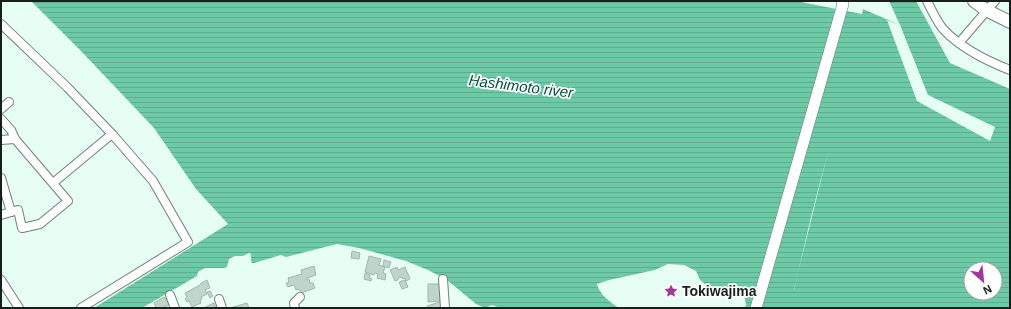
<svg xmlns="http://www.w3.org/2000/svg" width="1011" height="309" font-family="Helvetica,sans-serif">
	<defs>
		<pattern id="water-rules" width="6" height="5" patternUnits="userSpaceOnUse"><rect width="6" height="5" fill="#6dcaa6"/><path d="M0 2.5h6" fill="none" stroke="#5ead8e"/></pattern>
	</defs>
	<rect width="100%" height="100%" fill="#e6fef3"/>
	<path fill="url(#water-rules)" fill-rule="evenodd" d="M31,1H796L862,14L863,9L900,25L889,1H916L950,63L1010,89V308H745L746,304L744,296L735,291L731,295L710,288L700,280L696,271L684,265L668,264L655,270L609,280L597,284C599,294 611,303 619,308H500L492,305L485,308L476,304L447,280L428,270L406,261L359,248L337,244L286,257L281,255L254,263H252C250,260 252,257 250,253H249L243,256H235L229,259L227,267L224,268H205L198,272L197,276L142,308H94L228,224L196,189L154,128L80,50ZM828,152L794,289V290L811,217ZM971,269H995V293H971Z"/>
	<polygon fill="#e6fef3" points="887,20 900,25 928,95 995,127 990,141 917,101"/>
	<g fill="#bfd5cb" stroke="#a2b8ae">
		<polygon points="352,251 360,253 359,259 351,258"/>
		<polygon points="369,256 381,259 379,265 385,267 383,273 386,274 385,280 377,278 378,274 375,273 374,275 365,272"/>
		<polygon points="384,260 391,262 389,268 383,266"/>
		<polygon points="314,266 316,275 307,278 307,280 309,279 310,283 313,283 315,288 301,293 299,289 296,290 294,285 288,287 286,283 289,282 288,278 302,274 301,270"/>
		<polygon points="397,267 398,270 405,267 410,279 406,281 405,278 403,279 402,277 398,278 398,280 395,281 390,270"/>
		<polygon points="365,273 370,275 369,278 372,279 371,281 364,279"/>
		<polygon points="207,280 210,288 205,290 207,294 201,297 202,299 200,300 201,303 192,307 189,301 187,302 185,299 187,297 185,293 200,285 200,284"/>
		<polygon points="405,280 408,287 402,289 399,282"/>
		<polygon points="428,284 440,284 440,301 428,302"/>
		<polygon points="210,291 213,296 210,298 207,292"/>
		<polygon points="164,297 165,299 166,298 169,305 162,308 156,308 154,303"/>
		<polygon points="440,302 442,308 427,308 427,306"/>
		<polygon points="214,303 216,308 205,308 205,307"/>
		<polygon points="247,303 249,308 230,308"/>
	</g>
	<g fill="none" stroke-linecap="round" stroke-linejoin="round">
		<g stroke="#6d8278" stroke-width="10">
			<g id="street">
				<path d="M927,1C931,9 938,24 944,30C962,49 987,61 1010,70"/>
				<polyline points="1,24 67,87 112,134 153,181 188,242 81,308"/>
				<polyline points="959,43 995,1"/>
				<polyline points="1,109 9,102"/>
				<polyline points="1,119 11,130 15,139 68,201 40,224 22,228 18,210 11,212"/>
				<polyline points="1,140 15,139"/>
				<polyline points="1,178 11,212 1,215"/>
				<polyline points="53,183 112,134"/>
				<polyline points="443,279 445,308"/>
				<polyline points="1,280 19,308"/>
				<polyline points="170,295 175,308"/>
				<polyline points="219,299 222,308"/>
				<polyline points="295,308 294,303 300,297"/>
			</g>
		</g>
		<g stroke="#6d8278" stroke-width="12">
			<polyline id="secondary" points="756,308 843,4 842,1"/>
		</g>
		<g stroke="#6d8278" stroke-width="14">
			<polyline id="primary" points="974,1 986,10 1010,22"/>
		</g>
		<use href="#street" stroke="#fff" stroke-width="8"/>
		<use href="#secondary" stroke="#fff" stroke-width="11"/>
		<use href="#primary" stroke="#fff" stroke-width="12"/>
	</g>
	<defs>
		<g id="sight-bare" transform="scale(1.08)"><path d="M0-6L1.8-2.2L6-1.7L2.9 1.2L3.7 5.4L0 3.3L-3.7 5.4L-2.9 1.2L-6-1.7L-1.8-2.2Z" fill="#a33797" stroke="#fff" stroke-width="2.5" paint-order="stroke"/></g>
	</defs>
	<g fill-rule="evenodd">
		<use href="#sight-bare" x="671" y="291"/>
	</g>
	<g text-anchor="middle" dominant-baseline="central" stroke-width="3.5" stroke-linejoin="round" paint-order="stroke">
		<g font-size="14" font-weight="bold" fill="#171f1c" stroke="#fff" text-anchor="start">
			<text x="682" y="291">Tokiwajima</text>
		</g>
		<g font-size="15" font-style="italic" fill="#00523b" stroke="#fff">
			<text transform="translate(521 86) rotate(7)">Hashimoto river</text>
		</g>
	</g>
	<rect width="1011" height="309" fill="none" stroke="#171f1c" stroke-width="4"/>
	<g transform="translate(983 281) rotate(153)"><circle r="19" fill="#ffffff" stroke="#a2a5a4"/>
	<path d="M0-3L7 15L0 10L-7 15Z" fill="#a33797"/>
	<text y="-6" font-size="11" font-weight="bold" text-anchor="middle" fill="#171f1c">N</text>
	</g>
</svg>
